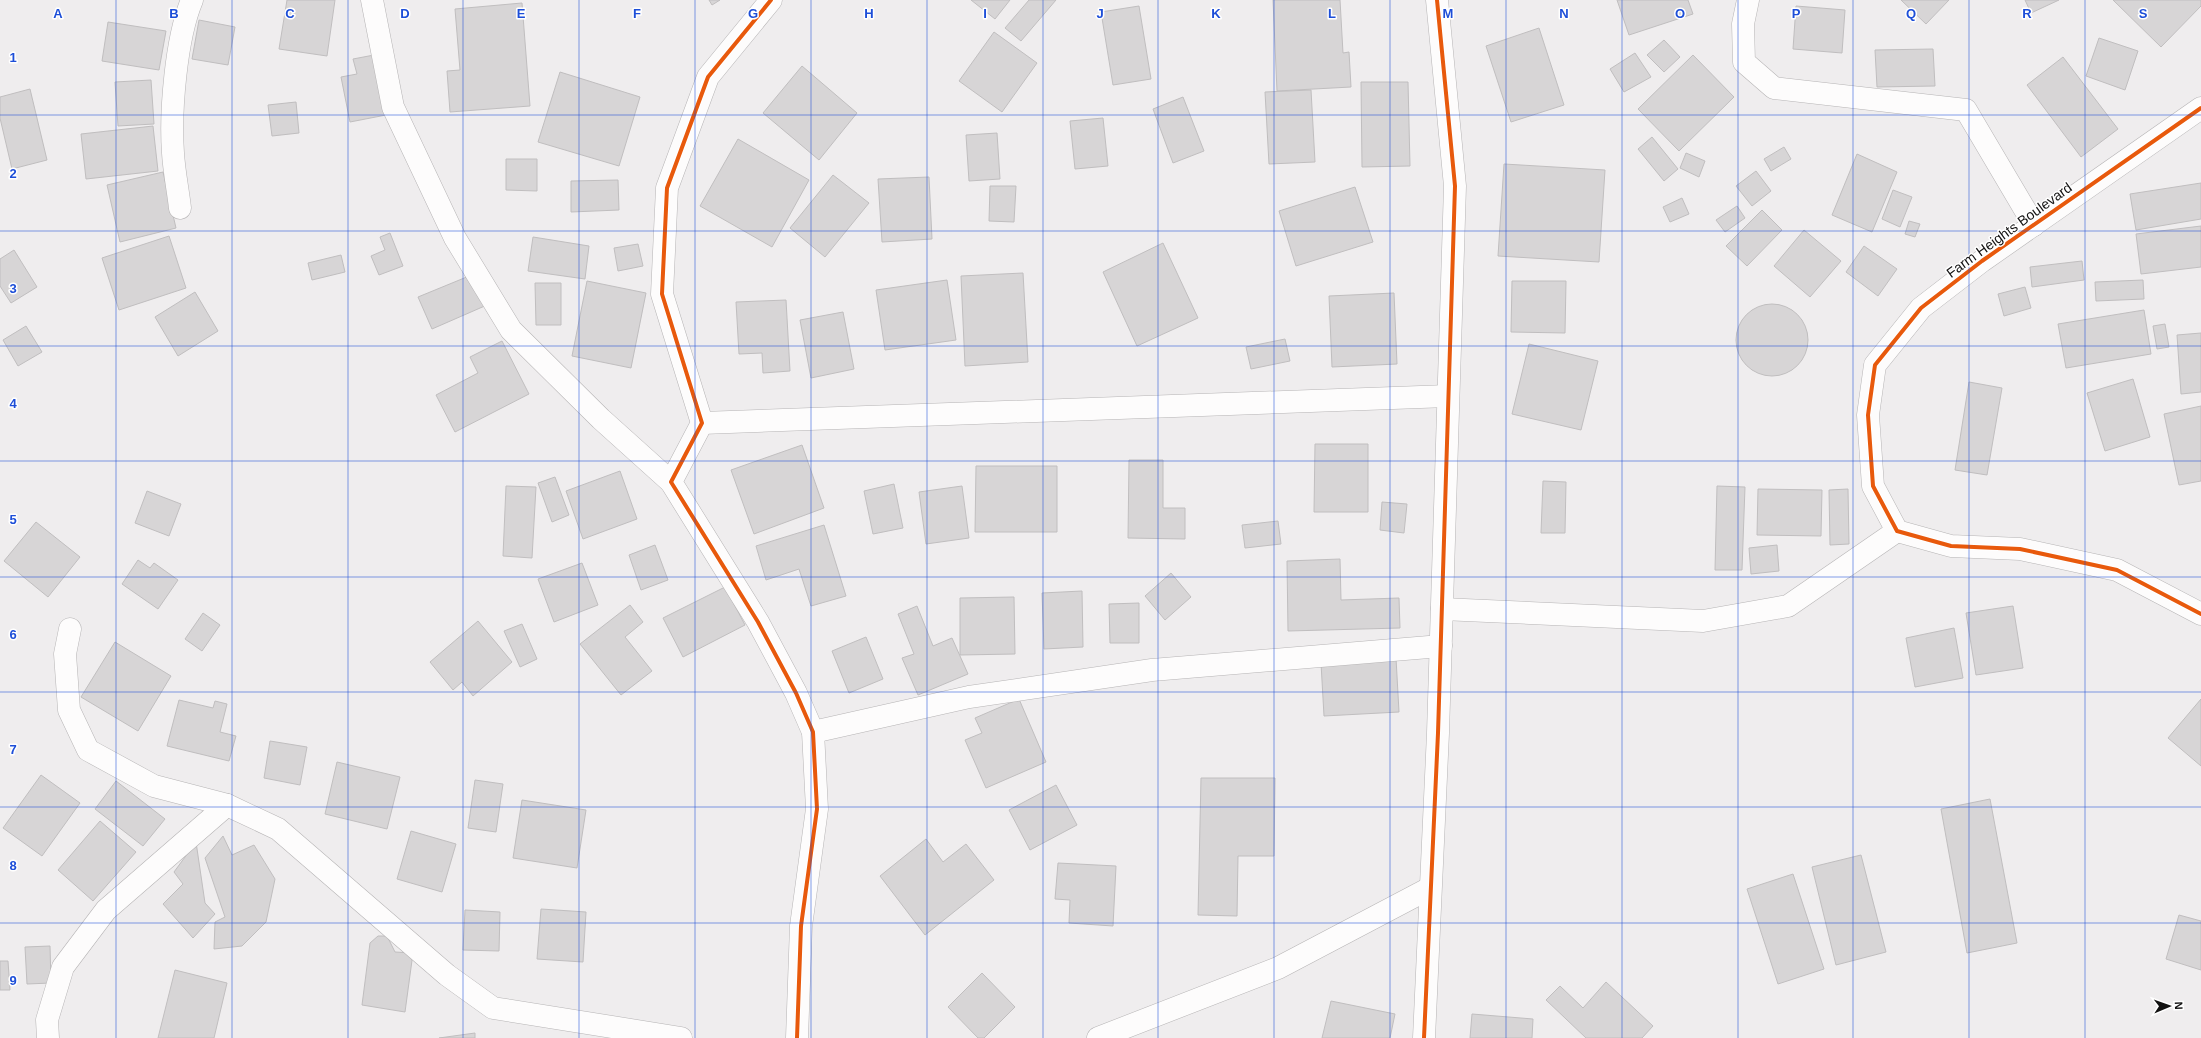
<svg xmlns="http://www.w3.org/2000/svg" width="2201" height="1038" font-family="Helvetica,sans-serif">
	<rect width="100%" height="100%" fill="#efedee"/>
	<g fill="#d7d5d6" stroke="#c0bebf">
		<polygon points="287,0 335,0 327,56 279,49"/>
		<polygon points="709,0 720,0 712,5"/>
		<polygon points="971,0 1010,0 995,19"/>
		<polygon points="1029,0 1056,0 1021,41 1005,28"/>
		<polygon points="1273,0 1340,0 1343,53 1349,52 1351,87 1277,91"/>
		<polygon points="1617,0 1688,0 1693,14 1629,35"/>
		<polygon points="1901,0 1949,0 1926,24"/>
		<polygon points="2025,0 2059,0 2031,13"/>
		<polygon points="2113,0 2201,0 2201,6 2161,47"/>
		<polygon points="522,3 530,106 450,112 447,71 460,70 455,9"/>
		<polygon points="1139,6 1151,79 1113,85 1101,12"/>
		<polygon points="1796,6 1845,10 1842,53 1793,49"/>
		<polygon points="199,20 235,27 228,65 192,59"/>
		<polygon points="108,22 166,31 159,70 102,61"/>
		<polygon points="1539,28 1564,105 1511,122 1486,46"/>
		<polygon points="994,32 1037,63 1002,112 959,81"/>
		<polygon points="2099,38 2138,51 2125,90 2086,76"/>
		<polygon points="1664,40 1680,57 1664,72 1647,55"/>
		<polygon points="1933,49 1935,86 1877,87 1875,50"/>
		<polygon points="1635,53 1651,77 1624,92 1610,69"/>
		<polygon points="374,55 386,115 350,122 341,77 357,74 353,59"/>
		<polygon points="1693,55 1734,97 1679,151 1638,109"/>
		<polygon points="2063,57 2118,129 2081,157 2027,85"/>
		<polygon points="802,66 857,113 819,160 763,113"/>
		<polygon points="560,72 640,97 619,166 538,142"/>
		<polygon points="151,80 154,124 118,126 115,82"/>
		<polygon points="1361,82 1408,82 1410,166 1362,167"/>
		<polygon points="30,89 47,160 12,169 0,118 0,97"/>
		<polygon points="1311,90 1315,162 1269,164 1265,92"/>
		<polygon points="1183,97 1204,151 1173,163 1153,109"/>
		<polygon points="296,102 299,133 272,136 268,105"/>
		<polygon points="1103,118 1108,166 1075,169 1070,121"/>
		<polygon points="153,126 158,171 86,179 81,134"/>
		<polygon points="997,133 1000,179 969,181 966,135"/>
		<polygon points="1652,137 1678,169 1664,181 1638,149"/>
		<polygon points="738,139 809,180 772,247 700,206"/>
		<polygon points="1784,147 1791,159 1771,171 1764,159"/>
		<polygon points="1686,153 1705,161 1699,177 1680,168"/>
		<polygon points="1857,154 1897,172 1872,232 1832,215"/>
		<polygon points="506,159 537,159 537,191 506,190"/>
		<polygon points="1504,164 1605,170 1599,262 1498,256"/>
		<polygon points="1756,171 1771,191 1752,206 1736,186"/>
		<polygon points="163,172 176,228 120,242 107,185"/>
		<polygon points="833,175 869,203 825,257 790,228"/>
		<polygon points="929,177 932,239 882,242 878,179"/>
		<polygon points="618,180 619,210 571,212 571,181"/>
		<polygon points="2201,183 2201,219 2136,230 2130,194"/>
		<polygon points="990,186 1016,186 1014,222 989,221"/>
		<polygon points="1355,187 1373,242 1296,266 1279,211"/>
		<polygon points="1893,190 1912,197 1900,227 1882,219"/>
		<polygon points="1682,198 1689,214 1670,222 1663,207"/>
		<polygon points="1737,206 1745,218 1725,232 1716,220"/>
		<polygon points="1762,210 1782,230 1747,266 1726,246"/>
		<polygon points="1909,221 1920,224 1915,237 1905,234"/>
		<polygon points="2201,226 2201,267 2141,274 2136,234"/>
		<polygon points="1804,230 1841,261 1810,297 1774,266"/>
		<polygon points="390,233 403,266 379,275 371,256 385,250 380,237"/>
		<polygon points="169,236 186,288 119,310 102,258"/>
		<polygon points="533,237 589,246 585,279 528,271"/>
		<polygon points="1163,243 1198,318 1137,346 1103,272"/>
		<polygon points="638,244 643,266 618,271 614,248"/>
		<polygon points="1864,246 1897,269 1878,296 1846,272"/>
		<polygon points="14,250 37,287 11,303 0,286 0,259"/>
		<polygon points="341,255 345,272 312,280 308,263"/>
		<polygon points="2082,261 2084,280 2032,287 2030,267"/>
		<polygon points="1023,273 1028,362 965,366 961,276"/>
		<polygon points="474,274 487,305 432,329 418,297"/>
		<polygon points="947,280 956,340 885,350 876,290"/>
		<polygon points="2143,280 2144,299 2096,301 2095,282"/>
		<polygon points="587,281 646,293 631,368 572,356"/>
		<polygon points="1512,281 1566,281 1565,333 1511,332"/>
		<polygon points="535,283 561,283 561,325 536,325"/>
		<polygon points="2025,287 2031,308 2004,316 1998,294"/>
		<polygon points="195,292 218,331 178,356 155,317"/>
		<polygon points="1394,293 1397,364 1332,367 1329,296"/>
		<polygon points="786,300 790,371 763,373 762,353 739,354 736,302"/>
		<circle cx="1772" cy="340" r="36"/>
		<polygon points="2144,310 2151,354 2066,368 2058,324"/>
		<polygon points="843,312 854,369 811,378 800,320"/>
		<polygon points="2165,324 2169,347 2157,349 2153,326"/>
		<polygon points="26,326 42,352 18,366 3,340"/>
		<polygon points="2201,333 2201,392 2181,394 2177,335"/>
		<polygon points="1285,339 1290,361 1251,369 1246,347"/>
		<polygon points="502,341 529,394 455,432 436,395 478,373 470,357"/>
		<polygon points="1529,344 1598,361 1581,430 1512,414"/>
		<polygon points="2133,379 2150,437 2105,451 2087,393"/>
		<polygon points="1969,382 2002,388 1987,475 1955,470"/>
		<polygon points="2201,406 2201,481 2179,485 2164,414"/>
		<polygon points="1315,444 1368,444 1368,512 1314,512"/>
		<polygon points="802,445 824,508 754,534 731,470"/>
		<polygon points="1129,460 1163,460 1163,508 1185,508 1185,539 1128,538"/>
		<polygon points="976,466 1057,466 1057,532 975,532"/>
		<polygon points="620,471 637,519 583,539 566,491"/>
		<polygon points="555,477 569,515 552,522 538,483"/>
		<polygon points="1543,481 1566,482 1565,533 1541,533"/>
		<polygon points="894,484 903,528 873,534 864,491"/>
		<polygon points="506,486 536,487 532,558 503,556"/>
		<polygon points="962,486 969,538 926,544 919,492"/>
		<polygon points="1717,486 1745,487 1742,570 1715,570"/>
		<polygon points="1758,489 1822,490 1821,536 1757,535"/>
		<polygon points="1848,489 1849,544 1830,545 1829,490"/>
		<polygon points="147,491 181,504 169,536 135,523"/>
		<polygon points="1382,502 1407,504 1404,533 1380,530"/>
		<polygon points="1278,521 1281,544 1245,548 1242,525"/>
		<polygon points="36,522 80,557 48,597 4,561"/>
		<polygon points="824,525 846,596 811,606 799,569 766,580 756,546"/>
		<polygon points="655,545 668,580 641,590 629,555"/>
		<polygon points="1777,545 1779,571 1751,574 1749,548"/>
		<polygon points="1340,559 1341,600 1399,598 1400,628 1288,631 1287,561"/>
		<polygon points="138,560 150,568 154,563 178,580 158,609 122,584"/>
		<polygon points="582,563 598,605 554,622 538,579"/>
		<polygon points="1171,573 1191,597 1165,620 1145,596"/>
		<polygon points="725,587 745,625 683,657 663,618"/>
		<polygon points="1082,591 1083,647 1044,649 1042,593"/>
		<polygon points="1014,597 1015,654 960,655 960,598"/>
		<polygon points="1139,603 1139,643 1110,643 1109,604"/>
		<polygon points="630,605 643,622 625,637 652,671 621,695 580,644"/>
		<polygon points="917,606 933,646 952,638 968,674 918,695 902,658 914,654 898,614"/>
		<polygon points="2013,606 2023,668 1976,675 1966,613"/>
		<polygon points="203,613 220,625 202,651 185,639"/>
		<polygon points="478,621 512,662 473,696 462,682 453,690 430,662"/>
		<polygon points="522,624 537,659 520,667 504,631"/>
		<polygon points="1954,628 1963,678 1915,687 1906,638"/>
		<polygon points="866,637 883,679 849,693 832,651"/>
		<polygon points="115,642 171,676 138,731 81,697"/>
		<polygon points="1396,658 1399,712 1324,716 1321,663"/>
		<polygon points="1019,699 1046,762 986,788 965,740 982,733 975,718"/>
		<polygon points="2201,699 2201,766 2168,738"/>
		<polygon points="179,700 213,708 215,701 227,704 220,732 236,736 229,761 167,746"/>
		<polygon points="270,741 307,747 300,785 264,778"/>
		<polygon points="337,762 400,777 387,829 325,814"/>
		<polygon points="41,775 80,803 42,856 3,828"/>
		<polygon points="1201,778 1275,778 1274,856 1238,856 1237,916 1198,915"/>
		<polygon points="475,780 503,784 496,832 468,828"/>
		<polygon points="116,781 165,819 143,846 95,809"/>
		<polygon points="1056,785 1077,825 1030,850 1009,810"/>
		<polygon points="1990,799 2017,943 1967,953 1941,809"/>
		<polygon points="522,800 586,810 577,868 513,858"/>
		<polygon points="100,821 136,852 93,901 58,870"/>
		<polygon points="411,831 456,844 442,892 397,879"/>
		<polygon points="223,836 232,855 254,845 275,879 266,922 242,946 214,949 215,922 225,917 205,858"/>
		<polygon points="926,839 943,862 966,844 994,880 925,935 880,876"/>
		<polygon points="196,842 205,903 215,914 193,938 163,904 183,884 174,872"/>
		<polygon points="1861,855 1886,952 1836,965 1812,867"/>
		<polygon points="1058,863 1116,866 1113,926 1069,923 1070,900 1055,899"/>
		<polygon points="1793,874 1824,969 1778,984 1747,889"/>
		<polygon points="541,909 586,912 583,962 537,959"/>
		<polygon points="465,910 500,912 499,951 463,950"/>
		<polygon points="2179,915 2201,921 2201,970 2166,959"/>
		<polygon points="378,936 387,936 395,952 413,953 405,1012 362,1005 370,943"/>
		<polygon points="50,946 51,983 27,984 25,947"/>
		<polygon points="0,961 8,961 10,990 0,990"/>
		<polygon points="175,970 227,983 214,1038 158,1038"/>
		<polygon points="982,973 1015,1007 984,1038 978,1038 948,1007"/>
		<polygon points="1606,982 1653,1026 1642,1038 1586,1038 1546,1000 1560,986 1583,1008"/>
		<polygon points="1331,1001 1395,1014 1390,1038 1322,1038"/>
		<polygon points="1472,1014 1533,1019 1532,1038 1470,1038"/>
		<polygon points="475,1033 475,1038 439,1038"/>
	</g>
	<g fill="none" stroke-linecap="round" stroke-linejoin="round">
		<g stroke="#b6b4b5" stroke-width="23">
			<g id="minor">
				<polyline points="372,0 393,107 455,238 511,330 601,419 671,482"/>
				<polyline points="771,0 708,77 667,188 662,294 702,423 671,482 758,622 796,693 813,732 817,809 801,926 797,1038"/>
				<polyline points="1748,0 1743,24 1744,62 1774,88 1966,110 2034,225"/>
				<path d="M180,208C178,190 174,171 173,153C170,112 176,38 192,0"/>
				<polyline points="702,423 1448,396"/>
				<polyline points="1442,609 1703,621 1788,606 1897,531"/>
				<polyline points="70,629 65,654 69,710 88,750 154,786 227,805 278,829 447,975 493,1008 681,1038"/>
				<polyline points="813,732 969,697 1152,670 1441,646"/>
				<polyline points="48,1038 47,1020 63,967 106,910 227,805"/>
				<polyline points="1098,1038 1278,968 1430,888"/>
				<polyline points="1424,1038 1438,733 1455,186 1437,0"/>
			</g>
		</g>
		<g stroke="#b6b4b5" stroke-width="23">
			<polyline id="tertiary" points="2201,108 1982,261 1921,308 1875,365 1868,415 1873,486 1897,531 1951,546 2020,549 2117,570 2201,614"/>
		</g>
		<use href="#minor" stroke="#fdfcfc" stroke-width="22"/>
		<use href="#tertiary" stroke="#fdfcfc" stroke-width="22"/>
		<g stroke="#fff" stroke-width="6">
			<g id="cycleway">
				<polyline points="771,0 708,77 667,188 662,294 702,423 671,482 758,622 796,693 813,732 817,809 801,926 797,1038"/>
				<polyline points="2201,108 1982,261 1921,308 1875,365 1868,415 1873,486 1897,531 1951,546 2020,549 2117,570 2201,614"/>
				<polyline points="1424,1038 1438,733 1455,186 1437,0"/>
			</g>
		</g>
		<use href="#cycleway" stroke="#e8590c" stroke-width="4"/>
	</g>
	<path fill="none" stroke="#1d4ed8" stroke-width="1" stroke-opacity="0.55" d="M116,0V1038M232,0V1038M348,0V1038M463,0V1038M579,0V1038M695,0V1038M811,0V1038M927,0V1038M1043,0V1038M1158,0V1038M1274,0V1038M1390,0V1038M1506,0V1038M1622,0V1038M1738,0V1038M1853,0V1038M1969,0V1038M2085,0V1038M0,115H2201M0,231H2201M0,346H2201M0,461H2201M0,577H2201M0,692H2201M0,807H2201M0,923H2201"/>
	<g text-anchor="middle" dominant-baseline="central" stroke-width="3" stroke-linejoin="round" paint-order="stroke">
		<g font-size="14" fill="#121111" stroke="#fff">
			<text transform="translate(2009 230) rotate(-36)">Farm Heights Boulevard</text>
		</g>
	</g>
	<g font-size="13" text-anchor="middle" font-weight="bold" fill="#1d4ed8" stroke="#fff" stroke-width="3" stroke-linejoin="round" paint-order="stroke">
		<text x="58" y="18">A</text>
		<text x="174" y="18">B</text>
		<text x="290" y="18">C</text>
		<text x="405" y="18">D</text>
		<text x="521" y="18">E</text>
		<text x="637" y="18">F</text>
		<text x="753" y="18">G</text>
		<text x="869" y="18">H</text>
		<text x="985" y="18">I</text>
		<text x="1100" y="18">J</text>
		<text x="1216" y="18">K</text>
		<text x="1332" y="18">L</text>
		<text x="1448" y="18">M</text>
		<text x="1564" y="18">N</text>
		<text x="1680" y="18">O</text>
		<text x="1796" y="18">P</text>
		<text x="1911" y="18">Q</text>
		<text x="2027" y="18">R</text>
		<text x="2143" y="18">S</text>
		<text x="13" y="62">1</text>
		<text x="13" y="178">2</text>
		<text x="13" y="293">3</text>
		<text x="13" y="408">4</text>
		<text x="13" y="524">5</text>
		<text x="13" y="639">6</text>
		<text x="13" y="754">7</text>
		<text x="13" y="870">8</text>
		<text x="13" y="985">9</text>
	</g>
	<g transform="translate(2169 1006) rotate(88)" stroke="#ffffff" stroke-width="3" paint-order="stroke">
	<path d="M0-3L7 15L0 10L-7 15Z" fill="#121111"/>
	<text y="-6" font-size="11" font-weight="bold" text-anchor="middle" fill="#121111">N</text>
	</g>
</svg>
